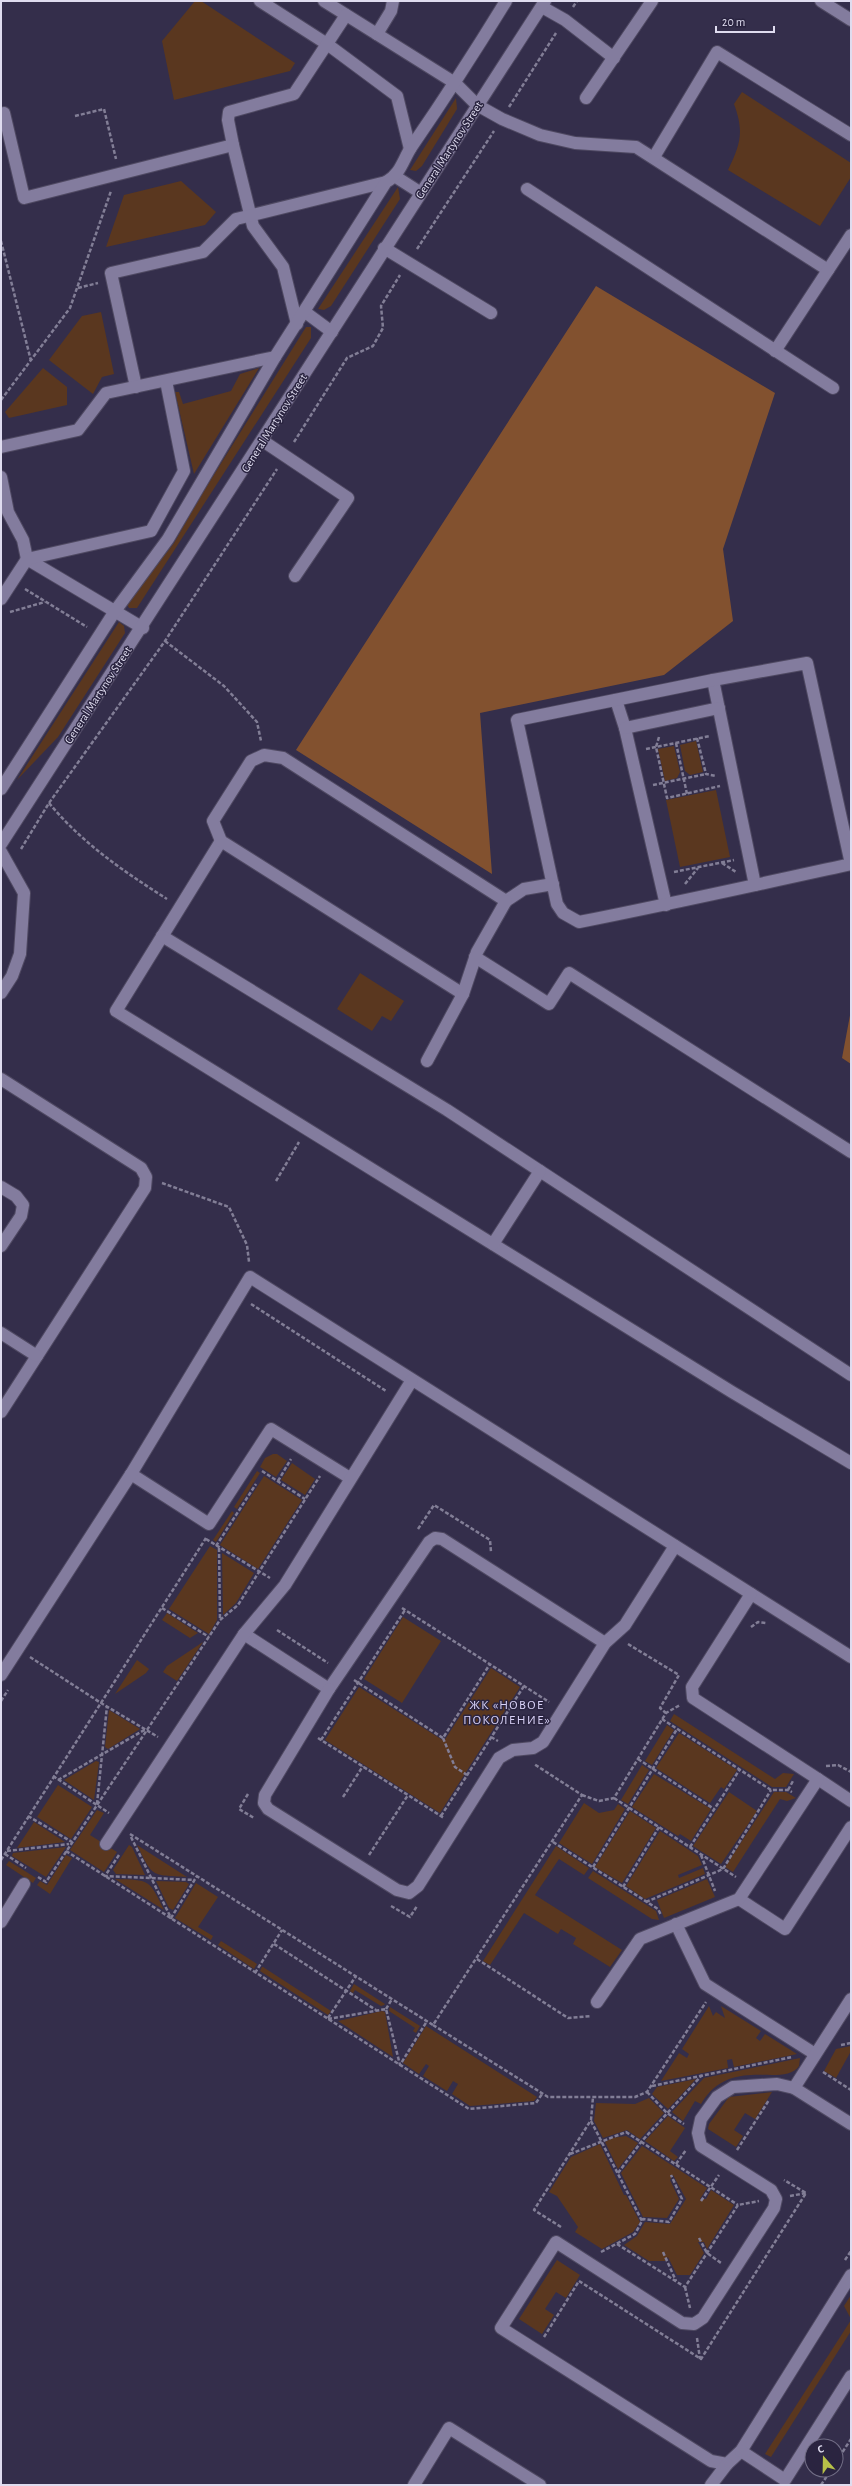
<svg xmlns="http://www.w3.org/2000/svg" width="852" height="2486" font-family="'Alegreya Sans',sans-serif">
	<rect width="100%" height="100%" fill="#342e4b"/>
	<g fill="#5a371f">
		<polygon points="195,1 201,1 295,63 290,71 174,100 162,41"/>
		<path d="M742,92L851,163V177L820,226L728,170C741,144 744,131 734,104Z"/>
		<polygon points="456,98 457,109 422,166 416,171 410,170"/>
		<polygon points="181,181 216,212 205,225 106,247 124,195"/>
		<polygon points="398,187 400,199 331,306 324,310 318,309"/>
		<polygon points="101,312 114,374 102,377 93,394 49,360 82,316"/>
		<polygon points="306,327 311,327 311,338 137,608 129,608 127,604 174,543 200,497"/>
		<polygon points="43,368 67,387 67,405 9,418 5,412"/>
		<polygon points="259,368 194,474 175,392 179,392 183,404 231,391 240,374"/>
		<polygon points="119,622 124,626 125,633 58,737 17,780"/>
		<polygon points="696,741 703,772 690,775 685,771 680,745"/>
		<polygon points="674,746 680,772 677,778 665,781 658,749"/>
		<polygon points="716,790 730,857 680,867 666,800"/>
		<polygon points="360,973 404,1001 391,1021 382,1016 372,1031 337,1009"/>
		<polygon points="273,1454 277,1454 287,1461 276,1477 260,1467 265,1458"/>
		<polygon points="292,1463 315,1479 305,1495 281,1480"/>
		<polygon points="257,1471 260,1473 237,1509 234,1507"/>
		<polygon points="264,1476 302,1500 258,1569 220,1545"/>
		<polygon points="232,1511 234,1513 216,1542 213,1540"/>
		<polygon points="210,1546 217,1550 217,1620 209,1634 169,1609"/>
		<polygon points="222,1553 254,1573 236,1603 223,1615"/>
		<polygon points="167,1613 198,1633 190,1638 162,1620"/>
		<polygon points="403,1617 441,1641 402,1703 364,1679"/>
		<polygon points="203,1642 177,1681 163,1672 167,1666"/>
		<polygon points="137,1660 149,1669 146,1673 115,1694"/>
		<polygon points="491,1668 520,1687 440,1813 325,1740 359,1687 444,1741"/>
		<polygon points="109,1710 140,1729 108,1749 105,1747"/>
		<polygon points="674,1714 775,1779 783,1773 794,1774 786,1787 772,1787 670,1721"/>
		<polygon points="667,1725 674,1730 652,1765 645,1761"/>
		<polygon points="679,1733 737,1770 724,1789 721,1787 710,1803 656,1768"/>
		<polygon points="96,1761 99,1762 94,1800 64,1780"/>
		<polygon points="642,1765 649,1770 628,1804 621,1800"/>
		<polygon points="654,1774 711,1809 691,1841 680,1834 678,1836 632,1807"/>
		<polygon points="58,1785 92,1807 71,1839 37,1817"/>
		<polygon points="729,1792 757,1811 721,1864 693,1846"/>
		<polygon points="774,1792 786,1792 796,1798 787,1801 780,1799 733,1872 725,1867"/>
		<polygon points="584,1803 599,1813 614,1810 618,1804 625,1809 592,1864 559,1843"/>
		<polygon points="97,1810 104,1813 90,1835 117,1852 104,1872 70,1850"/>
		<polygon points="630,1811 656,1828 622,1883 595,1867"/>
		<polygon points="34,1822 65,1842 17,1848"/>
		<polygon points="660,1831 698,1856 702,1865 678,1875 679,1878 703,1868 705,1874 645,1899 626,1886"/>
		<polygon points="129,1845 132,1847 145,1875 116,1874 113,1870"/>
		<path d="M137,1845L187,1877C150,1875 153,1877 137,1845Z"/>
		<polygon points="556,1846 589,1868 584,1875 559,1859 535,1895 622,1950 610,1967 573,1944 576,1938 561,1929 558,1934 524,1913 490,1965 483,1961"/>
		<polygon points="66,1847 46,1877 12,1856 13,1853"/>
		<polygon points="66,1855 72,1858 50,1894 37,1885 40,1881 47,1885"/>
		<polygon points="9,1861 36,1878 33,1883 6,1865"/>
		<polygon points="593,1871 656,1911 659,1920 652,1919 588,1878"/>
		<path d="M115,1879C150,1880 149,1879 164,1910Z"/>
		<polygon points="707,1879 715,1897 664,1918 657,1900"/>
		<polygon points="156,1881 186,1882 189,1884 173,1910 169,1908"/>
		<polygon points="196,1883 218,1897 198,1927 213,1936 211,1940 175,1918"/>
		<polygon points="221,1941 257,1964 254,1969 218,1945"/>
		<polygon points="262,1967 263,1967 331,2011 328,2015 260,1971"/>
		<polygon points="354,1984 385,2004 384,2005 381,2006 355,1990 353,1993 350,1991"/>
		<polygon points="709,2006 713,2016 716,2012 725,2018 721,2006 761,2031 756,2038 760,2041 765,2034 797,2054 734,2067 732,2059 727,2060 728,2068 661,2081 679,2053 687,2058 689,2054 682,2049"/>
		<polygon points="390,2007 420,2026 416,2033 413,2031 415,2028 389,2011"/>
		<polygon points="382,2011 385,2012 393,2057 338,2021"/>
		<polygon points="426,2026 537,2097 534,2101 470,2106 452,2094 458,2084 453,2081 447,2091 423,2076 429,2066 426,2064 419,2074 403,2063"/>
		<polygon points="851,2046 851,2051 836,2078 824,2071 836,2049"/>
		<path d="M800,2058L799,2066C783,2089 731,2054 701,2104L695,2101L683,2121L672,2112L704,2078Z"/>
		<polygon points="696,2079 668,2109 652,2094 657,2087"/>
		<polygon points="772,2092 755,2119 745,2113 734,2130 743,2136 736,2147 708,2129 709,2124 729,2097"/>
		<polygon points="649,2098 664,2113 640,2139 627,2130 603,2138 594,2121 596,2103 635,2104"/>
		<polygon points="668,2116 685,2128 670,2151 678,2157 674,2161 645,2141"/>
		<polygon points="626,2136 638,2143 618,2169 605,2142 612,2138"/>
		<polygon points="600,2144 624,2195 626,2195 640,2222 633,2232 602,2249 575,2232 578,2227 557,2196 549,2192 571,2157"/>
		<polygon points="642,2146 707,2188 700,2199 706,2199 711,2190 734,2205 707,2249 704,2242 698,2242 704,2253 690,2275 677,2275 668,2257 665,2261 649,2261 624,2245 637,2236 645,2222 670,2224 686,2199 673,2175 670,2180 679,2199 667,2218 643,2217 621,2173"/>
		<polygon points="557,2260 580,2275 566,2298 556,2292 545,2309 554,2315 542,2334 519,2319"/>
		<polygon points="851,2295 851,2319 844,2306"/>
		<polygon points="851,2320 851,2331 771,2457 765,2454"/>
	</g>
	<g fill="#82512f">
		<polygon points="596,286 775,393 723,549 733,621 664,675 480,713 492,874 296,750"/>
		<polygon points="851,1010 851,1064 842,1058"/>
	</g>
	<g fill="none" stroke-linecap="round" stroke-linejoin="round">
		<g stroke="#4f4962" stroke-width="14">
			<g id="minor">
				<polyline points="260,1 327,44 397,96 410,149"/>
				<polyline points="324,1 455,83 477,105 502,119 540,135 575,143 636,147 828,270"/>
				<polyline points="821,1 851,20"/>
				<polyline points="542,7 565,20 614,58"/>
				<polyline points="377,34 391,11 393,1"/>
				<polyline points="586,98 652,1"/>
				<polyline points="4,113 24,198 233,145 228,120 229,112 294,94 346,15"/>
				<polyline points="233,145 253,226 283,267 297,324"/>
				<polyline points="654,157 717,52 851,135"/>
				<polyline points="396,177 421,193"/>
				<polyline points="527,189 833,388"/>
				<polyline points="384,248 491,313"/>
				<polyline points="305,312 332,332"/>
				<polyline points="775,351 851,235"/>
				<polyline points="136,387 111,273 203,252 236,219 386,182"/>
				<polyline points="263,441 348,498 295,576"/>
				<polyline points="1,447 78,430 106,393 275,357"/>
				<polyline points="1,477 8,512 23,540 27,559 143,628"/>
				<polyline points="1,599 27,559 151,531 184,471 166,381"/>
				<polyline points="713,680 755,885"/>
				<polyline points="616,700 625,728 666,905"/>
				<polyline points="625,728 719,708"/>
				<path d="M1,789L115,611L168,539L275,357L386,182C401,174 403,159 412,146C445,98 476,50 506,1"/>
				<polyline points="221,841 116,1011 732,1392 851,1463"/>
				<polyline points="1,844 545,1"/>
				<polyline points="1,852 24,893 20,954 12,976 1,993"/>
				<path d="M851,864L807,663L713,680L517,720L557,904L563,913L579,922C670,904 760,884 851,864"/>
				<polyline points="162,936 447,1110 851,1375"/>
				<polyline points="475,957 549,1004 569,973 851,1152"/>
				<polyline points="463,994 221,841 213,821 251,761 264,755 283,758 506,901 524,889 553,884"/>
				<polyline points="427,1061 463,994 477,952 506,901"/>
				<polyline points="1,1079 141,1168 146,1177 145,1188 1,1412"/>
				<polyline points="1,1187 16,1196 23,1205 21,1216 1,1246"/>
				<polyline points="493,1244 540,1171"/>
				<polyline points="1,1333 37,1356"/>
				<polyline points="131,1474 209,1524 271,1429 350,1478"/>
				<polyline points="244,1634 329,1689 429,1542 435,1538 442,1539 605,1643"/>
				<polyline points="1,1675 131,1474 250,1277 851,1657"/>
				<polyline points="329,1689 265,1795 264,1803 268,1809 397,1890 409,1893 418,1886 499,1758 513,1750 533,1748 543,1742 605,1643 625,1625 675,1546"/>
				<polyline points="818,1779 851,1801"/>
				<polyline points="106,1844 244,1634 285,1585 412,1380"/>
				<polyline points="739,1899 785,1929 851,1827"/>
				<polyline points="1,1922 24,1884"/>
				<polyline points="676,1924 705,1984 815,2054"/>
				<polyline points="597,2002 640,1939 739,1899 818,1779 693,1698 692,1687 751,1594"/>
				<polyline points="794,2088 851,1999"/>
				<polyline points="851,2124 794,2088 777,2084 733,2087 717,2097 701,2119 698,2133 701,2146 771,2190 776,2199 774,2208 703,2318 694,2324 682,2323 556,2242 501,2328 711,2461 727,2464 741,2451 851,2275"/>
				<polyline points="741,2451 785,2480 851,2376"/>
				<polyline points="414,2485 449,2428 540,2485"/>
				<polyline points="711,2485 727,2464"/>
			</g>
		</g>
		<g stroke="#827e96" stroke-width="2.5" stroke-dasharray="4 2" stroke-linecap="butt">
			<polyline points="573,7 577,1"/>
			<polyline points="509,107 556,33"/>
			<polyline points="75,116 104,109 116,159"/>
			<polyline points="1,241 31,361"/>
			<polyline points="417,249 494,131"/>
			<polyline points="78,288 98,283"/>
			<polyline points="1,400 70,308 111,191"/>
			<polyline points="294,442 347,358 373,346 383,328 381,306 400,275"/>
			<polyline points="25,589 87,627"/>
			<polyline points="10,612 45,602"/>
			<polyline points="165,641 224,686 257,722 261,741"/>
			<polyline points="659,737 656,747 667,798 720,786"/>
			<polyline points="697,738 706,774 716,776"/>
			<polyline points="676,743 687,794"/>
			<polyline points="646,749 710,736"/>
			<polyline points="653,785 706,774"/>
			<path d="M49,803C82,843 123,871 167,899"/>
			<polyline points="21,849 49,803 165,641 277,469"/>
			<polyline points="722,863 736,872"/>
			<polyline points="674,872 734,860"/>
			<polyline points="685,884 698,868"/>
			<polyline points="276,1181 299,1142"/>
			<polyline points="162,1183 229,1207 247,1245 249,1262"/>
			<polyline points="251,1304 386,1391"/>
			<polyline points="262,1471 305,1499"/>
			<polyline points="278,1481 291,1459"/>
			<polyline points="418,1529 434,1505 490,1540 491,1552"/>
			<polyline points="206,1539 270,1578"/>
			<polyline points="216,1546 256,1484"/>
			<polyline points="219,1548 220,1620"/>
			<polyline points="162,1608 209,1637"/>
			<polyline points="402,1608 549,1702"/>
			<polyline points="751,1627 758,1622 766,1623"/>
			<polyline points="277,1630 328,1663"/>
			<polyline points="628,1644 679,1675 660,1708 666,1713"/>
			<polyline points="30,1657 101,1703 158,1737"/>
			<polyline points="354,1680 443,1738 490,1664"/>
			<polyline points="1,1701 8,1690"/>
			<polyline points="662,1719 771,1790 788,1790 792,1792"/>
			<polyline points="491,1737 498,1741"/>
			<polyline points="318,1738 444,1818"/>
			<polyline points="443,1738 455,1767 467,1775"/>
			<polyline points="321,1740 405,1610"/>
			<polyline points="638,1759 714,1809"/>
			<polyline points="826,1766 838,1765 851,1772"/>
			<polyline points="53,1776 109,1813"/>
			<polyline points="58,1780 146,1729"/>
			<polyline points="788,1790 793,1781"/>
			<polyline points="248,1794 239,1809 254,1818"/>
			<polyline points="582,1795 599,1801 614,1798 666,1713 680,1705"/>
			<polyline points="343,1797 363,1766"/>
			<polyline points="614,1798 736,1877"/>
			<polyline points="97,1804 107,1706"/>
			<polyline points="28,1816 72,1842"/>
			<polyline points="441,1816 524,1686"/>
			<polyline points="130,1834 433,2025 582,1795 534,1764"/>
			<polyline points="131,1837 171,1918 197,1876"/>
			<polyline points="553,1842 658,1909 661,1915"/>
			<polyline points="690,1847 740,1769"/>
			<polyline points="7,1851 69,1844"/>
			<polyline points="66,1851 469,2109 536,2103 542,2094"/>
			<polyline points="5,1854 26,1868"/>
			<polyline points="119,1855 105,1876 195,1880"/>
			<polyline points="369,1855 408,1795"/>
			<polyline points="701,1855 715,1891"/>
			<polyline points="1,1860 206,1538"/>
			<polyline points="593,1867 677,1729"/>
			<polyline points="38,1877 46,1882 220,1620 238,1605 320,1476"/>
			<polyline points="623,1887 659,1827"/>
			<polyline points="646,1902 723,1869 771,1790"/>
			<polyline points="391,1906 410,1917 417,1906"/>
			<polyline points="274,1944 376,2010"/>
			<polyline points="477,1959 568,2018 591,2016"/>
			<polyline points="255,1973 282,1930"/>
			<polyline points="386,2009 392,1999"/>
			<polyline points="328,2018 356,1976"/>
			<polyline points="328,2019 386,2009 400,2065 427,2021"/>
			<polyline points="433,2025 548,2097 635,2097 647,2092 706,2002"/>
			<polyline points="841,2045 851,2043"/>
			<polyline points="823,2072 851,2090"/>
			<polyline points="652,2086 792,2057"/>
			<polyline points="647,2092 667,2113 684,2124"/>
			<polyline points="591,2121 642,2221"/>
			<polyline points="737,2150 769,2100"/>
			<polyline points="570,2154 626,2132 738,2205"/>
			<polyline points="676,2164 686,2150"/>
			<polyline points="618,2173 641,2142 702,2075"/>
			<polyline points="790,2196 806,2193"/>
			<polyline points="701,2201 719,2175"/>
			<polyline points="561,2227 534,2210 591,2120 593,2097"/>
			<polyline points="699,2238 707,2253 721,2263"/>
			<polyline points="617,2244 685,2287 738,2205 759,2201"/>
			<polyline points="601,2252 635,2234 643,2219 669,2222 682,2199 671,2175"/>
			<polyline points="663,2252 676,2281"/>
			<polyline points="845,2260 851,2251"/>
			<polyline points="579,2281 701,2359 806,2193 784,2180"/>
			<polyline points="685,2287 690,2308"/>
			<polyline points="544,2337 579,2281"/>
			<polyline points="697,2338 700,2359"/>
			<polyline points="836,2462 851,2439"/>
			<polyline points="821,2485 831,2470"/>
		</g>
		<use href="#minor" stroke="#837c9e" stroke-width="12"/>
	</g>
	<g text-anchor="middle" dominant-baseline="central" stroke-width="3" stroke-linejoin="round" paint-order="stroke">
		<g font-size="12" fill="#dfdcef" stroke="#2a2440">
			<text transform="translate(449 150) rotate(-57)">General Martynov Street</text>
			<text transform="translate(274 423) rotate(-58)">General Martynov Street</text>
			<text transform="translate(98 695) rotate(-57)">General Martynov Street</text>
		</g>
		<g font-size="13" letter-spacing="1" fill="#d9d2f7" stroke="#2a2440">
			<text x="507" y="1705">ЖК «НОВОЕ<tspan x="507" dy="15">ПОКОЛЕНИЕ»</tspan></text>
		</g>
	</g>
	<rect width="852" height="2486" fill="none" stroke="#dfdcef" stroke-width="4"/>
	<g transform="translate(824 2458) rotate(340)"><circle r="19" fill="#2a2440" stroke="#726e86"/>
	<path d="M0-3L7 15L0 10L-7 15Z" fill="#b7c148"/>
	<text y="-6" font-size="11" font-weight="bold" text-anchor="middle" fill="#dfdcef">С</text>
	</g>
	<path d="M716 26v6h58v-6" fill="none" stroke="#dfdcef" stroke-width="2"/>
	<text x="722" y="26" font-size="12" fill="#dfdcef" stroke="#2a2440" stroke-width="3" paint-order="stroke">20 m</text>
</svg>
